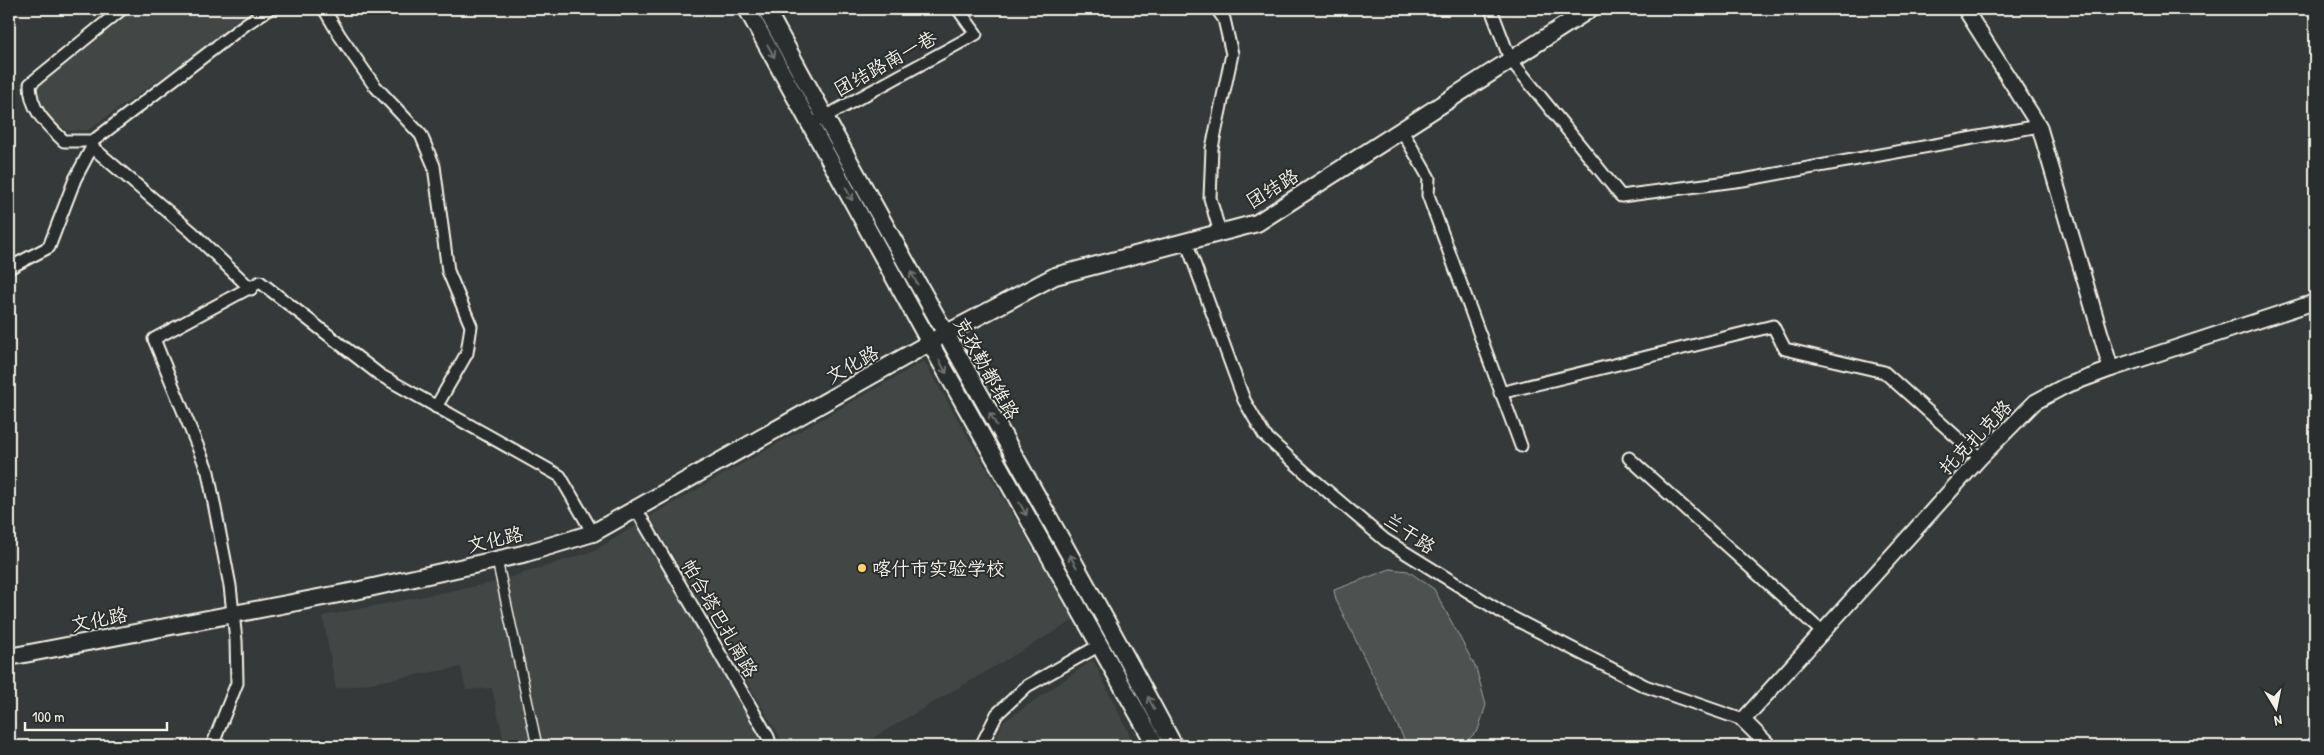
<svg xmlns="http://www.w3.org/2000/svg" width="2324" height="755" font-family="'Patrick Hand','LXGW WenKai TC',sans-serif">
	<rect width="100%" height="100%" fill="#363939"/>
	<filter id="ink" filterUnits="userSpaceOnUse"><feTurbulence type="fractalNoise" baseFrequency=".02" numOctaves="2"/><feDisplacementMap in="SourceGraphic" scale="10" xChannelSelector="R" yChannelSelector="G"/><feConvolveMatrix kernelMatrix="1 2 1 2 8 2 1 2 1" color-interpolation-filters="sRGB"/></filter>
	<g filter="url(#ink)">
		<g fill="#434645">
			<polygon points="134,9 259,9 88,130 68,131 45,115 36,87"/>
			<polygon points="924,361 1074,620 859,746 785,746 650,516"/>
			<polygon points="637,525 749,715 765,746 505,746 492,688 466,690 461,667 336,689 323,616 496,582 594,551"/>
			<polygon points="1093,660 1135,746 993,746 1003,722"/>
		</g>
		<polygon fill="#4e514f" stroke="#a1a19c" points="1390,569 1408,571 1434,589 1476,668 1486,705 1478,730 1462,746 1416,746 1406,743 1336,600 1334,590"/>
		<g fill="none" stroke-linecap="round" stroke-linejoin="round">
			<g stroke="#f4f1e8" stroke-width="12">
				<polyline id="pedestrian" points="497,560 537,746"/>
			</g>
			<g stroke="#f4f1e8" stroke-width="15">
				<g id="minor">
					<polyline points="324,9 340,36 374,85 421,135 434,166 448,271 471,326 467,353 436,407"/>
					<polyline points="1217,9 1224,19 1232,54 1212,148 1210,198 1220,233"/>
					<polyline points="1491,9 1510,59 1621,196 1743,180 2039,126"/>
					<polyline points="819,120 976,34 958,9"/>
					<polyline points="1401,129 1429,178 1428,195 1521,446"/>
					<path d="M93,141H64C46,124 30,110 30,84L122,9"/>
					<polyline points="92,147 192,232 251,289"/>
					<polyline points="1186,241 1244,400 1264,435 1307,474 1385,540 1503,613 1645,686 1743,720"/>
					<polyline points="9,268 49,247 75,179 92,147 93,141 246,24 269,9"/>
					<polyline points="1500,393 1773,326 1785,349 1884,372 1980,458"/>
					<polyline points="1629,458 1822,632"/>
					<polyline points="636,509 768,737 771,746"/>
					<polyline points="212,746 237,683 236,640 230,586 208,472 154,339 260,282 380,375 560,476 593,533"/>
					<polyline points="981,746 997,714 1027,686 1100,645"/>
				</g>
			</g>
			<g stroke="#f4f1e8" stroke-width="18">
				<g id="tertiary">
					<polyline points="1965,9 2039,126 2111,369"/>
					<polyline points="1769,746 1743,720 1980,458 2035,402 2065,386 2111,369 2315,302"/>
				</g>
			</g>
			<g stroke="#f4f1e8" stroke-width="20">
				<g id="secondary">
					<polyline points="747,9 930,343 1156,746"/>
					<path d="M766,9C899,256 1042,498 1174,746"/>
					<polyline points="9,657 360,590 523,554 593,533 945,334 1055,276 1257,223 1590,9"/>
				</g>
			</g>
			<use href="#pedestrian" stroke="#2a2d2e" stroke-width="9"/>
			<use href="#minor" stroke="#2a2d2e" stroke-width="11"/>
			<use href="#tertiary" stroke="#2a2d2e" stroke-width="14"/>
			<use href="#secondary" stroke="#2a2d2e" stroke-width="16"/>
		</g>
		<defs><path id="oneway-shaft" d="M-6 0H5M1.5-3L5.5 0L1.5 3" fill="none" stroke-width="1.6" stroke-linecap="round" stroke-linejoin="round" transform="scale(1.25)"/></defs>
		<g stroke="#71726f">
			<use href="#oneway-shaft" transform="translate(771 51) rotate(61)"/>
			<use href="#oneway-shaft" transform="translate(849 194) rotate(62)"/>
			<use href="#oneway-shaft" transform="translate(914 278) rotate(-119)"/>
			<use href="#oneway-shaft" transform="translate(943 367) rotate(61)"/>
			<use href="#oneway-shaft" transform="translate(993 419) rotate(-119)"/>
			<use href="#oneway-shaft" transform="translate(1023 509) rotate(61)"/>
			<use href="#oneway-shaft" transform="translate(1073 561) rotate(-119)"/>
			<use href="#oneway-shaft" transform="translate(1151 703) rotate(-118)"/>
		</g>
	</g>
	<circle fill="#ffd166" stroke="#2a2d2e" stroke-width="2" cx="862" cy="568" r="5"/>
	<g text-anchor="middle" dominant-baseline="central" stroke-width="4" stroke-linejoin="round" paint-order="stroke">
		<g font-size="19" fill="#f4f1e8" stroke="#2a2d2e">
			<text transform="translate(885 63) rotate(-29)">团结路南一巷</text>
			<text transform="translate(1272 188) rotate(-31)">团结路</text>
			<text transform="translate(852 364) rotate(-29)">文化路</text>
			<text transform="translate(987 368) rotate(61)">克孜勒都维路</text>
			<text transform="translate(1975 437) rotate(-46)">托克扎克路</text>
			<text transform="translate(1410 533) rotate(34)">兰干路</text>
			<text transform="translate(495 539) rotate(-13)">文化路</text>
			<text transform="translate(720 618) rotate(60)">帕合塔巴扎南路</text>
			<text transform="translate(99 619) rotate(-11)">文化路</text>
		</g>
		<g font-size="19" fill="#f4f1e8" stroke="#2a2d2e" text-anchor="start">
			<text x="872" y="568">喀什市实验学校</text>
		</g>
	</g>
	<rect width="2324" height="755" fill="none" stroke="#2a2d2e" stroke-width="30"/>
	<rect x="15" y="15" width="2294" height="725" fill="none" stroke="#f4f1e8" stroke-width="2" filter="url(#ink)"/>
	<g transform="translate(2276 708) rotate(170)" stroke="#2a2d2e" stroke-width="4" paint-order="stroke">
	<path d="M0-4L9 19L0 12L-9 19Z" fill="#f4f1e8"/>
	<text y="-8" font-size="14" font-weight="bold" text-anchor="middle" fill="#f4f1e8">N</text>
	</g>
	<path d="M25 722v8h142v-8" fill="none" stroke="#f4f1e8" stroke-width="2.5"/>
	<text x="32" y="722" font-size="15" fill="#f4f1e8" stroke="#2a2d2e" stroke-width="4" paint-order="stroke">100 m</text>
</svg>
